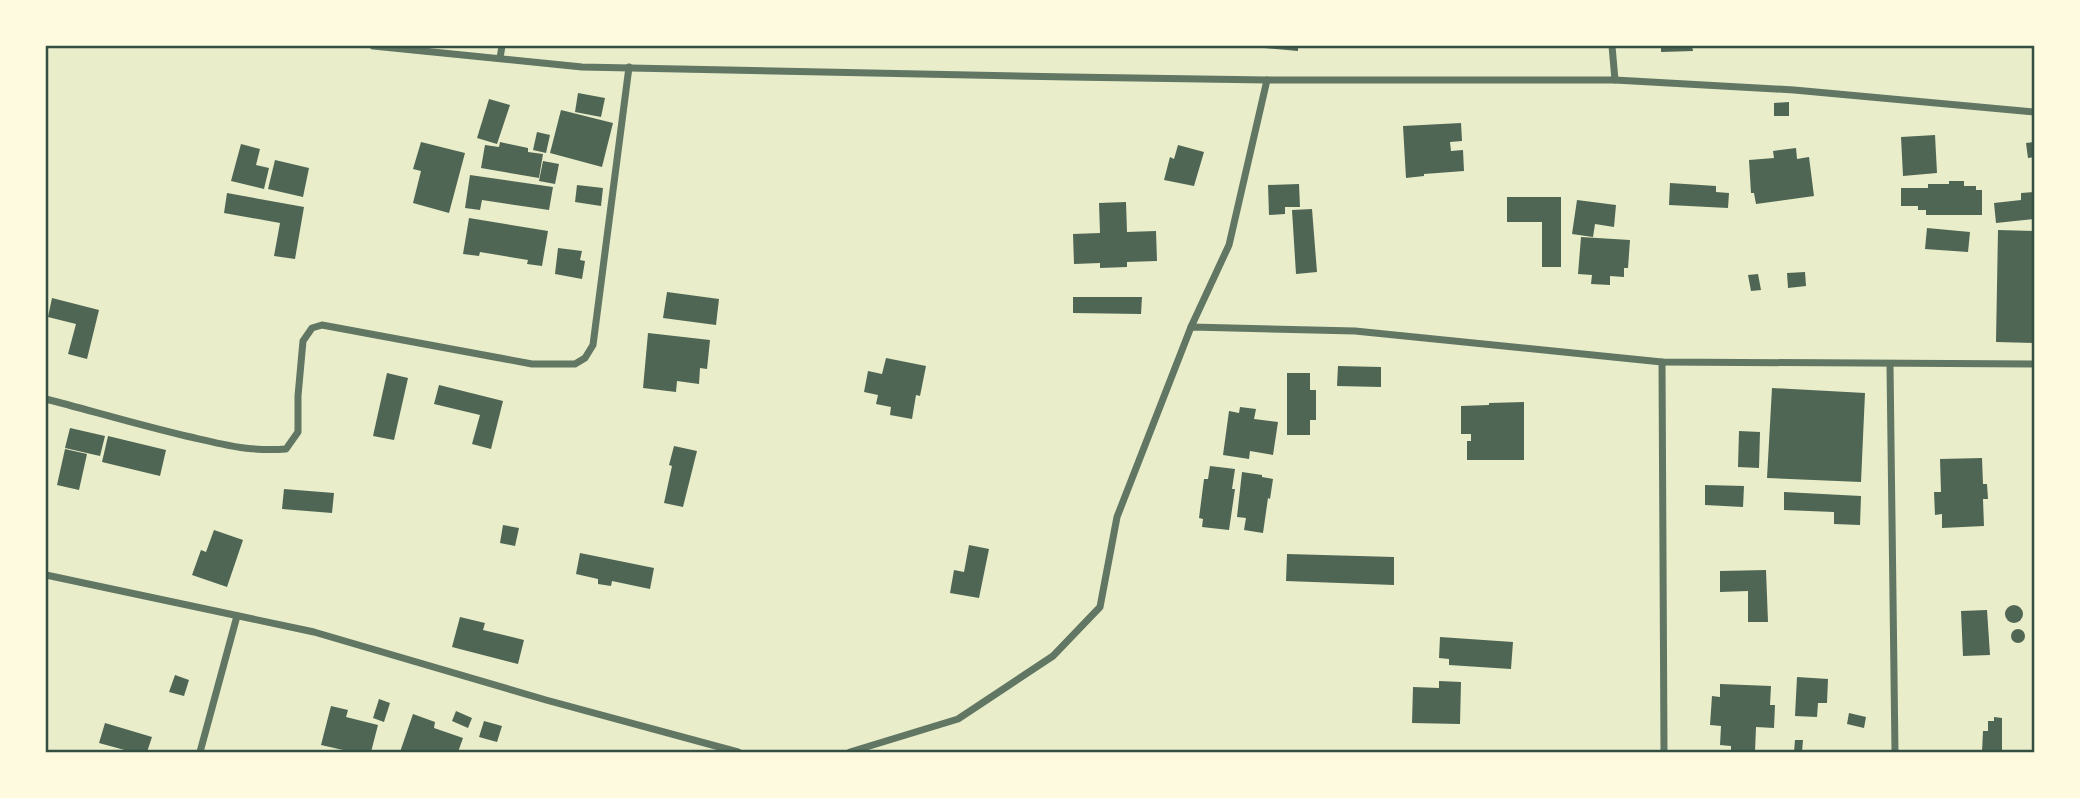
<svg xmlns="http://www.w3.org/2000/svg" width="2080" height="798" font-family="'Archivo Narrow',sans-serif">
	<rect width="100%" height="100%" fill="#e9edc9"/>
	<g fill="#4f6655">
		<polygon points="1254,46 1298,46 1298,51 1254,47"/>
		<polygon points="1661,46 1692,46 1693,51 1661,52"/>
		<polygon points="578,93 605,98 601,117 575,112"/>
		<polygon points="489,99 510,105 497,144 477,138"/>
		<polygon points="1789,102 1789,116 1774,116 1774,103"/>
		<polygon points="561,110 613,123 602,167 550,153"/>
		<polygon points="1461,123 1462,141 1450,142 1451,151 1463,150 1464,171 1424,174 1424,176 1406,178 1403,126"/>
		<polygon points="537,132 550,135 546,153 533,150"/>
		<polygon points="1935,135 1937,173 1903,176 1901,137"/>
		<polygon points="421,142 465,153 449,213 413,203 421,171 413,169"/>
		<polygon points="500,142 528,148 528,152 543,154 539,178 481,168 485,145 499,147"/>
		<polygon points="2035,142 2035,157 2028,158 2026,143"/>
		<polygon points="241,144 260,149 256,165 269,168 264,189 231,181"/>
		<polygon points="1178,145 1204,152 1194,186 1164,180 1170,157 1174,159"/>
		<polygon points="1796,148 1797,159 1809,157 1814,196 1756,204 1754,193 1751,193 1749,160 1774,158 1773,151"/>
		<polygon points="275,160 309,168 303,197 268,189"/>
		<polygon points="543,161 559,164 555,184 539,181"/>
		<polygon points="470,175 553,187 549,210 482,200 480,210 465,208"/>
		<polygon points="1949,181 1964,181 1964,186 1976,186 1976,190 1982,190 1982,215 1926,215 1926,210 1918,210 1918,206 1901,206 1901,188 1928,188 1928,184 1949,184"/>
		<polygon points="1670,183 1716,186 1716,192 1729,193 1728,208 1669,205"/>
		<polygon points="1299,184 1300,207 1285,207 1285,214 1269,215 1268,185"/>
		<polygon points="577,185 603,188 601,206 575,202"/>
		<polygon points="2035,192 2035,219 1996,223 1994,203 2021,200 2021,193"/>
		<polygon points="227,193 304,207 295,259 274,256 280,223 224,213"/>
		<polygon points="1507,197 1561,197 1561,267 1542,267 1542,222 1507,222"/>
		<polygon points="1577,200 1616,205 1614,227 1595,224 1593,237 1572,234"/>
		<polygon points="1126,202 1127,232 1156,231 1157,261 1127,262 1127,267 1100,268 1100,263 1074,264 1073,234 1100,233 1099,203"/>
		<polygon points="1312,209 1317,272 1296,274 1292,210"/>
		<polygon points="469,218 548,231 542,266 527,264 528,260 480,252 479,256 463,254"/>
		<polygon points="1927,228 1970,232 1968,252 1925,249"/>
		<polygon points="1998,230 2035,231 2035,343 1996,342"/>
		<polygon points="1581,237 1630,240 1628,268 1624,268 1624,277 1610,276 1610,285 1591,284 1592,275 1578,274"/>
		<polygon points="558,248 582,251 580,260 585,261 582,279 555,274"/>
		<polygon points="1805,272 1806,286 1788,288 1787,273"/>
		<polygon points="1758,274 1761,290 1751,291 1748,275"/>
		<polygon points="667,292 719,299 716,325 663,318"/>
		<polygon points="1073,297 1142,297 1141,314 1073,313"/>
		<polygon points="52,298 99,310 87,359 68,354 76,324 48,317"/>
		<polygon points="648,333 710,340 707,369 700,368 699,384 677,381 676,392 643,388"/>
		<polygon points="886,358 926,366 920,396 916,395 912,419 890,415 891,407 876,404 878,395 864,392 868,371 882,374"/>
		<polygon points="1338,366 1381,367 1381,387 1337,386"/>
		<polygon points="387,373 408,378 394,440 373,436"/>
		<polygon points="1287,373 1310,373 1310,390 1316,390 1316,420 1310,420 1310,435 1287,435"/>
		<polygon points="439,385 503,401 491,449 472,444 480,415 434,404"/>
		<polygon points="1772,388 1865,393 1861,482 1767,478"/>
		<polygon points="1524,402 1524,460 1467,460 1467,441 1471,441 1471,434 1461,434 1461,406 1489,405 1489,403"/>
		<polygon points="1240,407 1256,409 1254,419 1278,422 1273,455 1250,451 1249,459 1223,455 1229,411 1239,413"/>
		<polygon points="70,428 105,436 100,456 65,448"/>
		<polygon points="1739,431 1760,432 1759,468 1738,467"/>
		<polygon points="108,436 166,450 160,476 102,462"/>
		<polygon points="674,446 697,451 683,507 664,503 672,466 669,465"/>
		<polygon points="65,449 87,454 79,490 57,485"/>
		<polygon points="1982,458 1983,484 1987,484 1988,499 1983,499 1984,526 1942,528 1942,514 1935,515 1934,492 1941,492 1940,459"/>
		<polygon points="1210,466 1235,469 1232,489 1235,489 1229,530 1202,527 1203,519 1199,518 1204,479 1208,479"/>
		<polygon points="1242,472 1262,475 1262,477 1273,479 1270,499 1268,498 1263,533 1244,530 1246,518 1237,517"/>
		<polygon points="1705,485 1744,486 1743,507 1705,505"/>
		<polygon points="284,489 334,493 332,513 282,509"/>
		<polygon points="1784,492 1861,496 1860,525 1834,524 1834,512 1784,510"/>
		<polygon points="503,525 519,528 515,546 500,543"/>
		<polygon points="214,530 243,540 227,587 192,575 201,550 206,552"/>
		<polygon points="969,545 989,549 979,598 950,593 954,570 964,572"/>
		<polygon points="580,553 654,568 650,589 612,581 611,586 598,584 598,579 576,574"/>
		<polygon points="1287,554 1394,557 1394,585 1286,581"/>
		<polygon points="1766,570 1768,622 1748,622 1748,591 1720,592 1720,571"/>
		<circle cx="2014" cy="614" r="9"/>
		<polygon points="1987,610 1990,655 1963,656 1961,611"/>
		<polygon points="460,617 485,623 483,630 524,640 518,664 452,647"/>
		<circle cx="2018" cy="636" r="7"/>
		<polygon points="1440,637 1513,642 1511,669 1449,665 1449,659 1439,658"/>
		<polygon points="175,675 189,680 184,696 169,692"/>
		<polygon points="1797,677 1828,679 1827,703 1818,703 1817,717 1795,716"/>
		<polygon points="1439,681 1461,682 1460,724 1412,723 1413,687 1439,688"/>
		<polygon points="1720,684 1771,686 1770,705 1775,705 1774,728 1756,727 1755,752 1731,752 1731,746 1720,745 1721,726 1710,725 1712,696 1720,697"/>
		<polygon points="379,699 390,703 384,722 373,718"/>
		<polygon points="331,706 348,710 346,717 378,725 371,752 352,752 321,745"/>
		<polygon points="456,711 472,718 468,728 452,721"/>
		<polygon points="1849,713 1866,717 1864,728 1847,724"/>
		<polygon points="413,714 435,722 434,728 463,738 458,752 400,752"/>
		<polygon points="1994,717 2002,718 2002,752 1982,752 1983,731 1988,731 1988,721 1994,721"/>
		<polygon points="484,721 502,726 497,742 479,737"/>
		<polygon points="105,723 152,737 147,752 132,752 99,743"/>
		<polygon points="1795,740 1803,740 1802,752 1794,752"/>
	</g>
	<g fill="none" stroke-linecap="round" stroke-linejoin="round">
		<g stroke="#617663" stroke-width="7">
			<polyline points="373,46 582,67 1069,77 1267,80 1615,80 1794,90 2035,112"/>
			<polyline points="1612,46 1615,80"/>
			<polyline points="500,58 502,46"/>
			<polyline points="1191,327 1229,245 1267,80"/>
			<polyline points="1662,362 1664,752"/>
			<polyline points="1890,365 1895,752"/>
			<path d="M46,399C92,411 139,425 186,436C221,444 249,452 286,449L298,432V396L303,341L312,328L322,325L532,364H575L585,358L593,345L629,67"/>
			<polyline points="46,575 314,632 546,700 738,752"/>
			<polyline points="200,752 237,616"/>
			<polyline points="850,752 958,719 1053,656 1100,607 1117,517 1191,327 1355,331 1662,362 2035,364"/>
		</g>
	</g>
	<rect width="2080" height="798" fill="none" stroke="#fefae0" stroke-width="94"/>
	<rect x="47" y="47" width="1986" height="704" fill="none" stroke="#344e41" stroke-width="2.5"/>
</svg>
